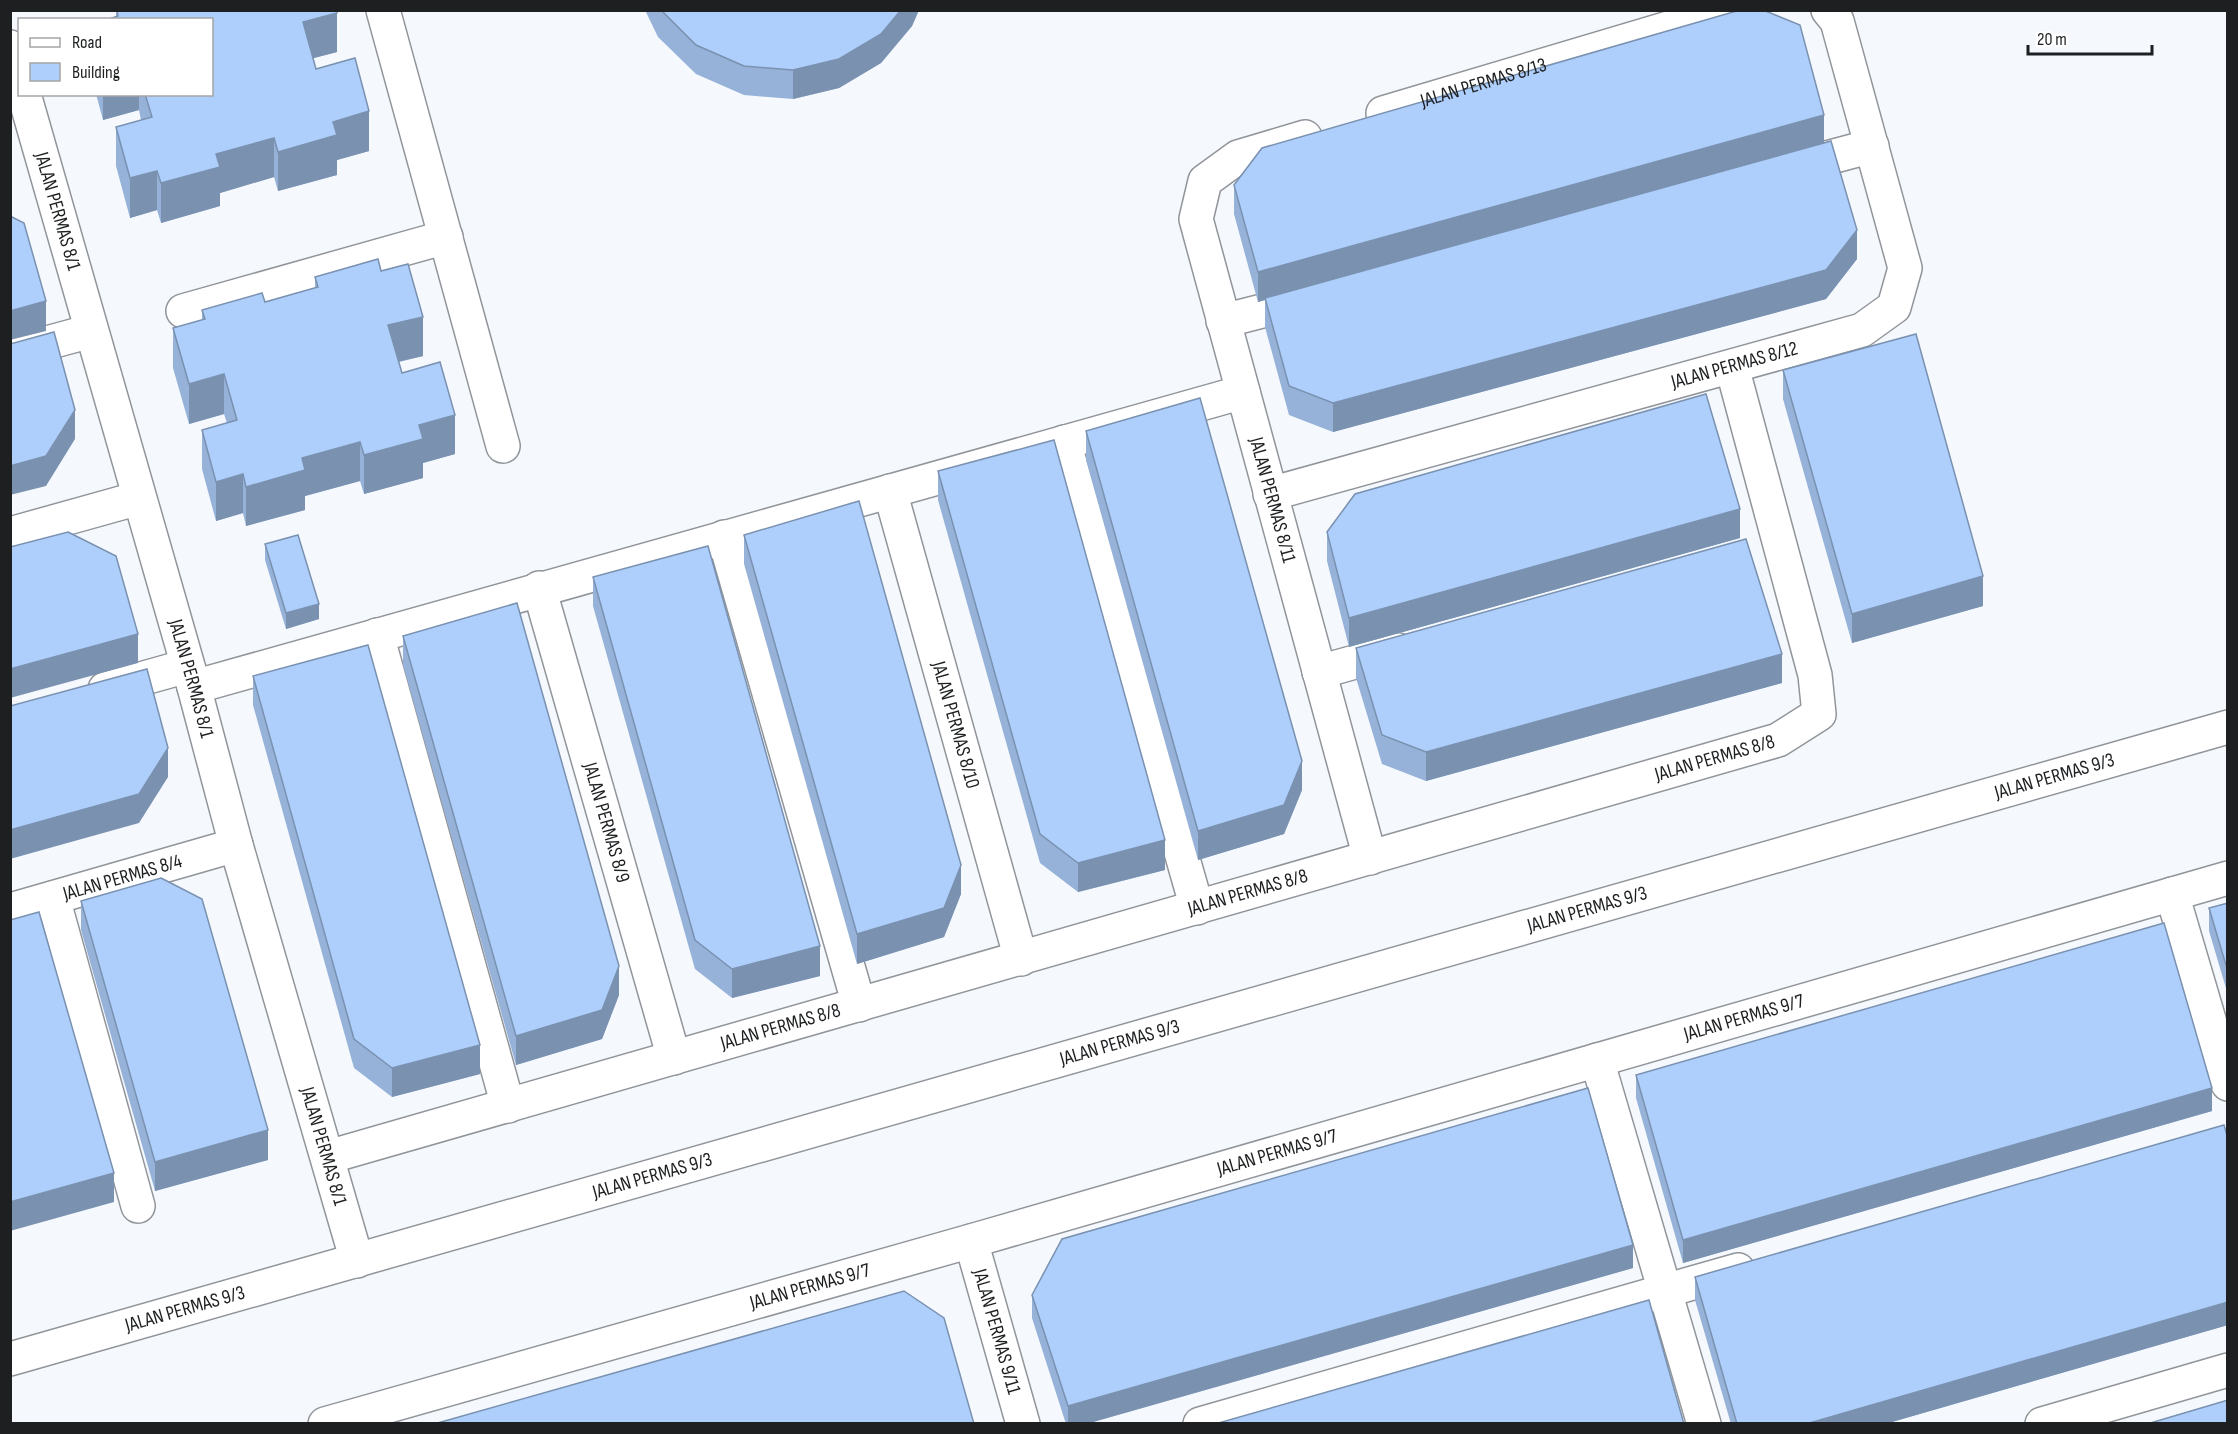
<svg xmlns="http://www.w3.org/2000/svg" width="2238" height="1434" font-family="'Sofia Sans Condensed',sans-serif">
	<rect width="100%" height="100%" fill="#f5f9fe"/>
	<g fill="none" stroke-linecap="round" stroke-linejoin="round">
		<g stroke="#91959a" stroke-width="36">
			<g id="minor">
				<polyline points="383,10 503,446"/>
				<polyline points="10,47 20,79"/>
				<path id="s1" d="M24,94L194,687L236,845L357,1261"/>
				<path id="s2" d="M1383,113L1729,10"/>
				<path id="s3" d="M1305,137L1238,157L1205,181L1196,219L1370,858"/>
				<polyline points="1793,167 1872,146"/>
				<polyline points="183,311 446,237"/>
				<polyline points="1223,321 1309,299"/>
				<polyline points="10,353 91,331"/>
				<polyline points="1064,442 1197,908"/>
				<path id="s4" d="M890,491L1021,959"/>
				<path id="s5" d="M1270,494L1862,330L1894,307L1905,268L1837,21L1828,10"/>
				<polyline points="10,534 139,498"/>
				<polyline points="724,537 859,1005"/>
				<path id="s6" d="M539,588L674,1058"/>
				<polyline points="377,635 508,1106"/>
				<polyline points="1319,672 1398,650"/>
				<polyline points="194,687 1243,392"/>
				<polyline points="105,689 187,666"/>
				<polyline points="2172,894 2228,1084"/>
				<polyline points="53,898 138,1206"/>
				<path id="s7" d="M10,910L236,845"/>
				<polyline points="1597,1060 1704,1424"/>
				<path id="s8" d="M328,1157L1778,740L1819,714L1815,675L1732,367"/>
				<path id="s9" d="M971,1241L1023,1424"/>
				<path id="s10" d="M10,1359L2228,727"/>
				<path id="s11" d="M325,1424L971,1241L2228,878"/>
				<polyline points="1200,1424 1738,1270"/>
				<polyline points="2042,1424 2228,1370"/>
			</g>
		</g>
		<use href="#minor" stroke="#fff" stroke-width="33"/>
	</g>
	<g fill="#96b2d8">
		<polygon points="116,10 337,10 337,52 313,58 316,69 369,151 337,160 337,175 278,191 274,177 220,193 220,206 161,223 157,210 130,218 116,166 116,127 141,120 139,110 103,120 96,94 212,94 116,17"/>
		<polygon points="645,10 919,10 912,26 881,63 839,88 793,99 744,95 696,74 658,37"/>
		<polygon points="1824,143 1857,259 1826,299 1333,432 1289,415 1265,327 1265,300 1258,302 1234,214 1234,185"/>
		<polygon points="381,271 423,356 399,362 402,373 455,454 423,463 423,478 364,494 360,481 305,496 305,510 246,526 243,513 216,521 202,469 202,430 227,423 224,414 189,424 173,368 173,328 202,320 202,310 265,302 315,288 315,277"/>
		<polygon points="1783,370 1983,606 1852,643 1783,399"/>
		<polygon points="1086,431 1302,790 1284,834 1198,860 1086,460"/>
		<polygon points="938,471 1165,870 1078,892 1040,863 938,500"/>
		<polygon points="1327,532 1740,538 1349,647 1327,561"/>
		<polygon points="744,535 961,894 944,937 857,964 744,564"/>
		<polygon points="265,544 319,619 286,629 265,560"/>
		<polygon points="593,577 820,976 732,998 695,969 593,606"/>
		<polygon points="403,636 619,995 602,1039 516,1065 403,665"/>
		<polygon points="1356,648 1782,683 1426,781 1382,764 1356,678"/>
		<polygon points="253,676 480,1074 392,1097 354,1068 253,705"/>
		<polygon points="81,901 268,1160 155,1191 81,930"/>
		<polygon points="2228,903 2228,995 2209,931 2209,908"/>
		<polygon points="1636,1075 2212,1111 1683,1263 1636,1098"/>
		<polygon points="1633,1268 1086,1424 1066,1424 1032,1318 1032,1295"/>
		<polygon points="1695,1277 2228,1325 1885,1424 1731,1424 1695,1300"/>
	</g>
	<g fill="#7a91b0">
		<polygon points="901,10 919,10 912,26 881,63 839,88 793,99 793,70"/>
		<polygon points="337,13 337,52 303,61 303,22"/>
		<polygon points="103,94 139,94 139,110 103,120"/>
		<polygon points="369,111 369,151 337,160 337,175 278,191 278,152 333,122"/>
		<polygon points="1824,115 1824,144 1258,302 1258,272"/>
		<polygon points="274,138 274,177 220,193 220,206 161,223 161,183 216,154"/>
		<polygon points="157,171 157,210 130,218 130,178"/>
		<polygon points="1857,230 1857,259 1826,299 1333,432 1333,403"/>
		<polygon points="46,301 46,331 10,340 10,311"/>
		<polygon points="423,317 423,356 388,364 388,325"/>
		<polygon points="224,374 224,414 189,424 189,384"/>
		<polygon points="75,410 75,439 46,486 10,495 10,466"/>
		<polygon points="455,415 455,454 423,463 423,478 364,494 364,455 419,425"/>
		<polygon points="360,442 360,481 305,496 305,510 246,526 246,487 302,458"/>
		<polygon points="243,474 243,513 216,521 216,482"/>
		<polygon points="1740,509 1740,538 1349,647 1349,618"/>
		<polygon points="1983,576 1983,606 1852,643 1852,614"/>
		<polygon points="319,604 319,619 286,629 286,613"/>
		<polygon points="138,634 138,663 10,698 10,669"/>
		<polygon points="1782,654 1782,683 1426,781 1426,752"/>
		<polygon points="168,748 168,777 139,823 10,859 10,830"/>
		<polygon points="1302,761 1302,790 1284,834 1198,860 1198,831"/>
		<polygon points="1165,840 1165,870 1078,892 1078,863"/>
		<polygon points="961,865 961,894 944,937 857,964 857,934"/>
		<polygon points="820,946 820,976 732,998 732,969"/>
		<polygon points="619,966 619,995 602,1039 516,1065 516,1036"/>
		<polygon points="480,1045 480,1074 392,1097 392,1068"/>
		<polygon points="2212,1088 2212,1111 1683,1263 1683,1240"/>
		<polygon points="268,1130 268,1160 155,1191 155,1162"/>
		<polygon points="114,1173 114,1202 10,1231 10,1202"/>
		<polygon points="1633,1245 1633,1268 1086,1424 1068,1424 1068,1406"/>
		<polygon points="2228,1302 2228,1325 1885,1424 1806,1424"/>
	</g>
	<g fill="#aecffb" stroke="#7a91b0" stroke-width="1.5">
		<polygon points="117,10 337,10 337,13 303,22 316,69 355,58 369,111 333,122 337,135 278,152 274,138 216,154 220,167 161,183 157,171 130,178 116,127 152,117 145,94 212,94 212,20 106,20 118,16"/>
		<polygon points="661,10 901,10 881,34 839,59 793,70 744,66 696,45"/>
		<polygon points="1740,10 1763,10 1800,25 1824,115 1258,272 1234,185 1262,148"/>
		<polygon points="1831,141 1857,230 1826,270 1333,403 1289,386 1265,298"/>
		<polygon points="10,216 24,223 46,301 10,311"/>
		<polygon points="378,259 381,271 408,264 423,317 388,325 402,373 440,362 455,415 419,425 423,439 364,455 360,442 302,458 305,470 246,487 243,474 216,482 202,430 237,420 224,374 189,384 173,328 205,319 202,310 262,293 265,302 318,287 315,277"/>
		<polygon points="54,332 75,410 46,456 10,466 10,344"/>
		<polygon points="1916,334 1983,576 1852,614 1783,370"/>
		<polygon points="1706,394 1740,509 1349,618 1327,532 1355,494"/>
		<polygon points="1200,398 1302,761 1284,805 1198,831 1086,431"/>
		<polygon points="1054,440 1165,840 1078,863 1040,834 938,471"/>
		<polygon points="859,501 961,865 944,908 857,934 744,535"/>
		<polygon points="68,532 116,556 138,634 10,669 10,547"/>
		<polygon points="298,535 319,604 286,613 265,544"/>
		<polygon points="1746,539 1782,654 1426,752 1382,735 1356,648"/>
		<polygon points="708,546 820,946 732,969 695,940 593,577"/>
		<polygon points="517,603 619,966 602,1010 516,1036 403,636"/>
		<polygon points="368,645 480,1045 392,1068 354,1039 253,676"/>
		<polygon points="147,669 168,748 139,794 10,830 10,706"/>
		<polygon points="161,878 202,899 268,1130 155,1162 81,901"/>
		<polygon points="2228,903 2228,972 2209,908"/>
		<polygon points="39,912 114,1173 10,1202 10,920"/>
		<polygon points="2164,923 2212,1088 1683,1240 1636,1075"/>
		<polygon points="1588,1088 1633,1245 1068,1406 1032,1295 1062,1239"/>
		<polygon points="2224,1125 2228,1139 2228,1302 1806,1424 1737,1424 1695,1277"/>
		<polygon points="904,1291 944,1318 974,1424 434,1424"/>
		<polygon points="1649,1300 1684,1424 1215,1424"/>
		<polygon points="2228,1400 2228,1424 2147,1424"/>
	</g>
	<g text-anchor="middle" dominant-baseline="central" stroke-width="4.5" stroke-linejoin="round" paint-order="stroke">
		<g font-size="20" fill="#1d1f21" stroke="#fff">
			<text stroke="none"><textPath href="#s2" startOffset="105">JALAN PERMAS 8/13</textPath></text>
			<text stroke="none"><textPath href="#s1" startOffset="122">JALAN PERMAS 8/1</textPath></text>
			<text stroke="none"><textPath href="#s5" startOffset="482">JALAN PERMAS 8/12</textPath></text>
			<text stroke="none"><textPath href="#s3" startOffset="441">JALAN PERMAS 8/11</textPath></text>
			<text stroke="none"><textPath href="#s1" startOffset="608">JALAN PERMAS 8/1</textPath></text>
			<text stroke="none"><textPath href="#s4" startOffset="243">JALAN PERMAS 8/10</textPath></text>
			<text stroke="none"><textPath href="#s8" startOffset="1443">JALAN PERMAS 8/8</textPath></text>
			<text stroke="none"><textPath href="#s10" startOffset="2126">JALAN PERMAS 9/3</textPath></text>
			<text stroke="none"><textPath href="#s6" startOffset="244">JALAN PERMAS 8/9</textPath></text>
			<text stroke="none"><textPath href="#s7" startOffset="117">JALAN PERMAS 8/4</textPath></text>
			<text stroke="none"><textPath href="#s8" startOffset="957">JALAN PERMAS 8/8</textPath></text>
			<text stroke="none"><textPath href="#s10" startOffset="1640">JALAN PERMAS 9/3</textPath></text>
			<text stroke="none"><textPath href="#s11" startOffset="1476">JALAN PERMAS 9/7</textPath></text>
			<text stroke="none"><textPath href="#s8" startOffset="471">JALAN PERMAS 8/8</textPath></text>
			<text stroke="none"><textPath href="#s10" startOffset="1154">JALAN PERMAS 9/3</textPath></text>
			<text stroke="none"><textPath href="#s1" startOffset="1094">JALAN PERMAS 8/1</textPath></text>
			<text stroke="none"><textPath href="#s11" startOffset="990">JALAN PERMAS 9/7</textPath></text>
			<text stroke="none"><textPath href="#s10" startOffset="668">JALAN PERMAS 9/3</textPath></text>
			<text stroke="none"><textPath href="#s11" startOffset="504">JALAN PERMAS 9/7</textPath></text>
			<text stroke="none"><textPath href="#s10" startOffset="182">JALAN PERMAS 9/3</textPath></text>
			<text stroke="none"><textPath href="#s9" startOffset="94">JALAN PERMAS 9/11</textPath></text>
		</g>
	</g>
	<rect width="2238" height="1434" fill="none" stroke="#1d1f21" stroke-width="24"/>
	<rect x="18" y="18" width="195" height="78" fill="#ffffff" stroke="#a5a5a6" stroke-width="1.5"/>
	<rect x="30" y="38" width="30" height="9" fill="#ffffff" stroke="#a5a5a6" stroke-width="1.5"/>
	<text x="72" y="48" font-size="18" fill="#1d1f21">Road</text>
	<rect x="30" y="63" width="30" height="18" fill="#aecffb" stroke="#a5a5a6" stroke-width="1.5"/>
	<text x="72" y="78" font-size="18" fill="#1d1f21">Building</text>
	<path d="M2028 45v9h124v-9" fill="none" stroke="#1d1f21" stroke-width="3"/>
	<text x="2037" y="45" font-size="18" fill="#1d1f21" stroke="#ffffff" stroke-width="4.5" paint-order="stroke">20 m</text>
</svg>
